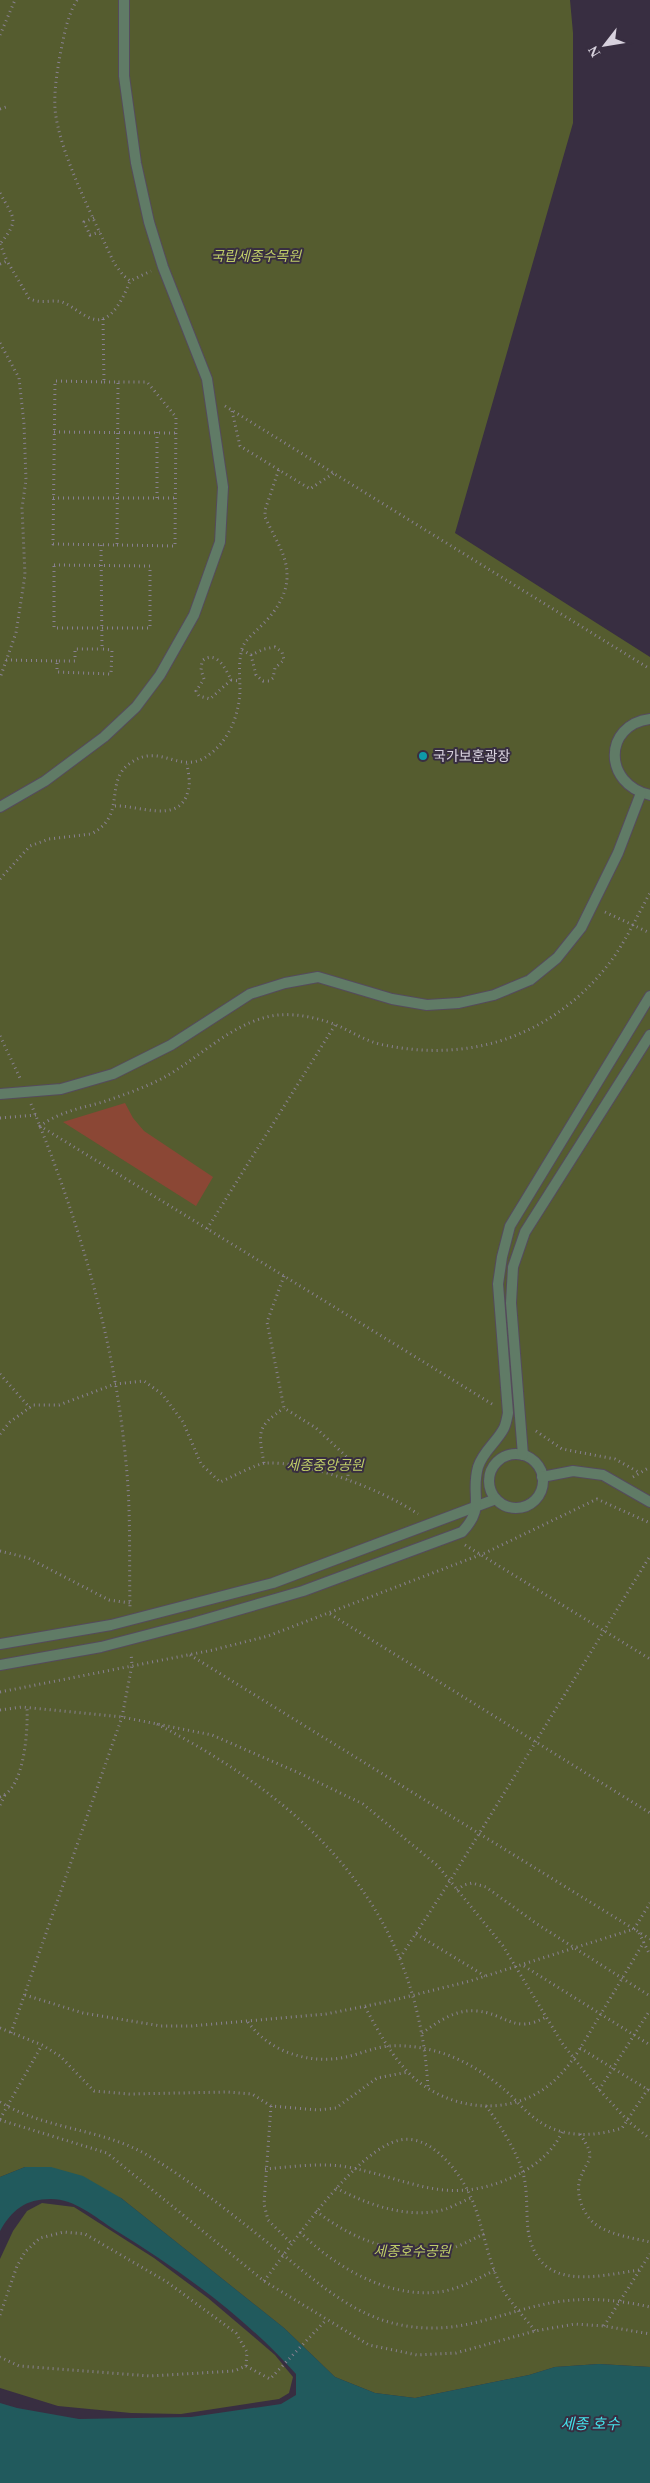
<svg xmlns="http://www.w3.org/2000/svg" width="650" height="2483" font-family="'Times New Roman','Noto Sans KR',serif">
	<rect width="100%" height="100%" fill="#382e41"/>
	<g fill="#555c2f">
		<polygon points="0,0 570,0 573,33 573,123 455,533 650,657 650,2367 599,2364 555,2367 529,2375 415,2398 375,2393 335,2377 284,2328 121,2198 25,2167 0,2177"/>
		<polygon points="42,2203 74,2207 154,2258 208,2298 254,2337 275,2355 293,2377 289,2393 279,2399 181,2414 131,2413 58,2406 0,2388 0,2259 13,2231 27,2211"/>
	</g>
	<path fill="#215a5d" d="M25,2167H51L83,2176L121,2198L284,2328L335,2377L375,2393L415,2398L529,2375L555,2367L599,2364L650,2367V2483H0V2403L17,2408L79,2419L191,2417L281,2404L296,2395V2374C244,2316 181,2271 115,2230C95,2217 75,2199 51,2199C25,2199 12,2210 0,2231V2177Z"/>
	<polygon fill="#8b4735" points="125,1103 133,1118 144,1131 213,1177 196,1206 63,1122"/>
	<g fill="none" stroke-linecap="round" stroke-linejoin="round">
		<g stroke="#554b5d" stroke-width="12">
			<g id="lane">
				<path d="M650,719C603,725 603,784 650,795"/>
				<polyline points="0,807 45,781 104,737 136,707 160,675 194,615 220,542 223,487 207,379 163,267 149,222 136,163 124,76 124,0"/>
				<polyline points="0,1094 61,1089 113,1074 171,1045 250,994 285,983 318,977 392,999 427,1005 459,1003 494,995 530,980 557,958 581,928 618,853 641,793"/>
				<circle cx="516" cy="1481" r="27"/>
				<polyline points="523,1455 511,1303 513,1267 525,1232 650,1035"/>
				<polyline points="542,1477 573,1471 603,1475 650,1502"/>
				<polyline points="0,1644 111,1625 273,1583 496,1499"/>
				<path d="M0,1665L101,1647L193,1623L303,1591L462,1532C486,1507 470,1496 478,1467C483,1451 497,1442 504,1428C506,1424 507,1418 508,1413L498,1284L502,1257L510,1226L650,996"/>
			</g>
		</g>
		<g stroke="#898191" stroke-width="3" stroke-dasharray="1 4" stroke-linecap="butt">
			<path d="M77,0C67,16 64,36 60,55C57,73 54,90 55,109C59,153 95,221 114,263L123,275L130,281L151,271"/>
			<polyline points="0,35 15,0"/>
			<polyline points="0,109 9,106"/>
			<path d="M0,193C14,219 20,219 0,244"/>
			<polyline points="94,218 84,222 90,235 100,232"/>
			<polyline points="0,244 7,261"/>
			<path d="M0,264L7,261L29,298C40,305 51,299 62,302C73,306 82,316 93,319C112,325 125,294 130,281"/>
			<polyline points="103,319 104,382 55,381 53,544 117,545 118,382 104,382"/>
			<polyline points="0,343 19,378 24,424 26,480 22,508 25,575 16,633 0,678"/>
			<polyline points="225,406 650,669"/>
			<polyline points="232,411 240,446 310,489 334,473"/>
			<polyline points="54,432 175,433"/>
			<polyline points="157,432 157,498"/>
			<polyline points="53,498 175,498"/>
			<polyline points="101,545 102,649 112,650 111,674 57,672 57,661 75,661 75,649 102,649"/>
			<polyline points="117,545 175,546 176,417 147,382 118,382"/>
			<polygon points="54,565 150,566 150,628 54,628"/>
			<polyline points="242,650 251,655 256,675 263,681 269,681 273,678 275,668 284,660 282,652 275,647 264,649 251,655"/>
			<polyline points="6,660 57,661"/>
			<path d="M231,680L210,699L199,696L196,691L204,679L201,670L202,661C216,649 226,669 231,680L240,681"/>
			<path d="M115,806C139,805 180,825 188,791C191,783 188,772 187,764"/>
			<path d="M0,879L30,846L49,839L91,834C127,816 104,783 129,764C161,740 180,778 210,754C229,740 239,715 240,691C240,678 238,663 242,649C244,641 252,635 258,629C273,615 288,596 287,574C287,555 273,535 265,517V510L279,469"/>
			<polyline points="605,912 650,933"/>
			<polyline points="0,1036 20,1078"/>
			<path d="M31,1104C78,1218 115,1340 126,1463C131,1510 129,1559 130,1607"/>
			<polyline points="0,1118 36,1115"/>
			<polyline points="207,1229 335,1025"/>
			<polyline points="284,1276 267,1322 284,1408 316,1428 348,1458 348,1480"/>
			<polyline points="0,1374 30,1408"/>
			<path d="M492,1404L40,1126C59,1112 81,1108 103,1102C123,1095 144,1088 163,1078C200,1058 234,1020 278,1015C298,1013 323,1019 341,1027C353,1033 365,1040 379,1044C469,1064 551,1037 608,965C625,943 637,916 650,893"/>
			<polyline points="536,1431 562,1449 615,1459 640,1473"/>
			<path d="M0,1434L10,1422L33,1405H59L115,1384L144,1381L162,1394L183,1422L201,1464L220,1482C230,1478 258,1463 266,1463C308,1461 383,1490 418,1514"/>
			<path d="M264,1463C258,1431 257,1427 284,1408"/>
			<polyline points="633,1477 650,1467"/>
			<polyline points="465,1545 650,1659"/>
			<polyline points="0,1551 28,1558 109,1600 130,1603"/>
			<polyline points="330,1614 650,1813"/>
			<polyline points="190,1655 650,1939"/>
			<polyline points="0,1692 213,1650 268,1636 485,1553 597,1499 650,1523"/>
			<polyline points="0,1710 22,1707 122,1717 212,1735 299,1773 363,1804 438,1866 503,1946 562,2043 594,2084 628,2121 650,2139"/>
			<path d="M157,1724C309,1803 418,1908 428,2088"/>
			<path d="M0,1797C25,1789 28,1729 27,1707"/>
			<polyline points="0,1805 5,1795"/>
			<polyline points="457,1890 464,1885 472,1883 486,1887 537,1924 650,1996"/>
			<polyline points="639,1933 650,1955"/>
			<polyline points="416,1934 485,1976"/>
			<polyline points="400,1958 450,1881 650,1556"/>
			<polyline points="524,1966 650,2045"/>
			<polyline points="25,1995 83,2013 161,2026 191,2026 326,2014 386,2002 470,1981 634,1929 650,1903"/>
			<path d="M365,2007C379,2032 392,2058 414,2078C454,2113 517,2117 556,2079C574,2062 586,2038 599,2017C614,1992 629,1967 644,1942"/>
			<path d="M248,2022C269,2052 310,2065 346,2057C360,2054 375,2047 390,2046C405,2045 421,2047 435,2051C462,2058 487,2074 507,2092C516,2100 523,2109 532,2116C557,2138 592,2138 622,2128L650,2086"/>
			<polyline points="0,2028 42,2045 60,2056 94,2091 129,2094 228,2092 252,2094 271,2106 318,2110 336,2108 377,2078 408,2072"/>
			<polyline points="11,2033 122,1717 132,1665 131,1653"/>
			<path d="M422,2033C438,2022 455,2009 476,2011C506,2013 513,2035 546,2017"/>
			<polyline points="580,2048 650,2091"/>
			<polyline points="599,2090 650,2010"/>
			<path d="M0,2102C46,2130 102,2128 149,2156C196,2184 239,2220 282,2254C318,2283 354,2316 401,2325C461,2337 501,2311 556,2302C588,2297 619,2300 650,2307"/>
			<polyline points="271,2106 264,2204 268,2220 292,2244"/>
			<path d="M486,2106C500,2125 516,2150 523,2173C528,2191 526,2211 528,2230C538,2292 593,2277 639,2270"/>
			<polyline points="0,2119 42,2045"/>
			<polyline points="0,2120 107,2153 264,2281 369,2345 417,2355 456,2353 535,2331 575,2324 604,2326 650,2334"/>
			<path d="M580,2134C597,2160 589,2155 580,2179C575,2194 583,2214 595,2224C610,2235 633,2238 650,2242"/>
			<path d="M265,2169C290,2167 317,2163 341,2166C409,2177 445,2209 515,2176C534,2167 553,2152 562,2132"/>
			<path d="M336,2188C368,2205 410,2220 446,2209C454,2206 463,2201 471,2198"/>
			<path d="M316,2211C353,2240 398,2257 445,2250C458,2248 472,2239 484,2234"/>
			<path d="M300,2232C336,2268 392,2301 445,2291C463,2287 479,2278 495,2270"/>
			<path d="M264,2281C292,2245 356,2149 400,2140C429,2134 455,2167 467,2189C483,2219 485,2255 501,2286C509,2302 524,2316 535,2331"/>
			<polyline points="0,2315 17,2266 25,2252 40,2238 64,2232 85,2234 167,2282 236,2333 247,2352 246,2366 234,2371 150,2376 19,2366 0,2357"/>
			<polyline points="604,2326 650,2254"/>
			<polyline points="246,2366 270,2379 326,2320"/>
		</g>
		<use href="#lane" stroke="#607b66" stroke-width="10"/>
	</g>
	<circle fill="#0f9aa8" stroke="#382e41" stroke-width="2" cx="423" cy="756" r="5"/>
	<g text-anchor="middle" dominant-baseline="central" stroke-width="4" stroke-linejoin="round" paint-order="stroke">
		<g font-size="14" font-style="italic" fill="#bfcd68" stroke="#382e41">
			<text x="256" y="256">국립세종수목원</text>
			<text x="325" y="1465">세종중앙공원</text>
			<text x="412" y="2251">세종호수공원</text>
		</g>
		<g font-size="14" fill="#d7d1dd" stroke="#382e41" text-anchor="start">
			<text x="433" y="756">국가보훈광장</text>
		</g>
		<g font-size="15" font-style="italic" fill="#44e3ec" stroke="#382e41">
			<text x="590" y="2424">세종 호수</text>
		</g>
	</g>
	<g transform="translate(605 45) rotate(239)" stroke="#382e41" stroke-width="4" paint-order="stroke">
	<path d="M0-4L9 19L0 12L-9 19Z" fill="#d7d1dd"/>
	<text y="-8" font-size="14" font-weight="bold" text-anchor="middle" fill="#d7d1dd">N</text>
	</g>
</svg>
